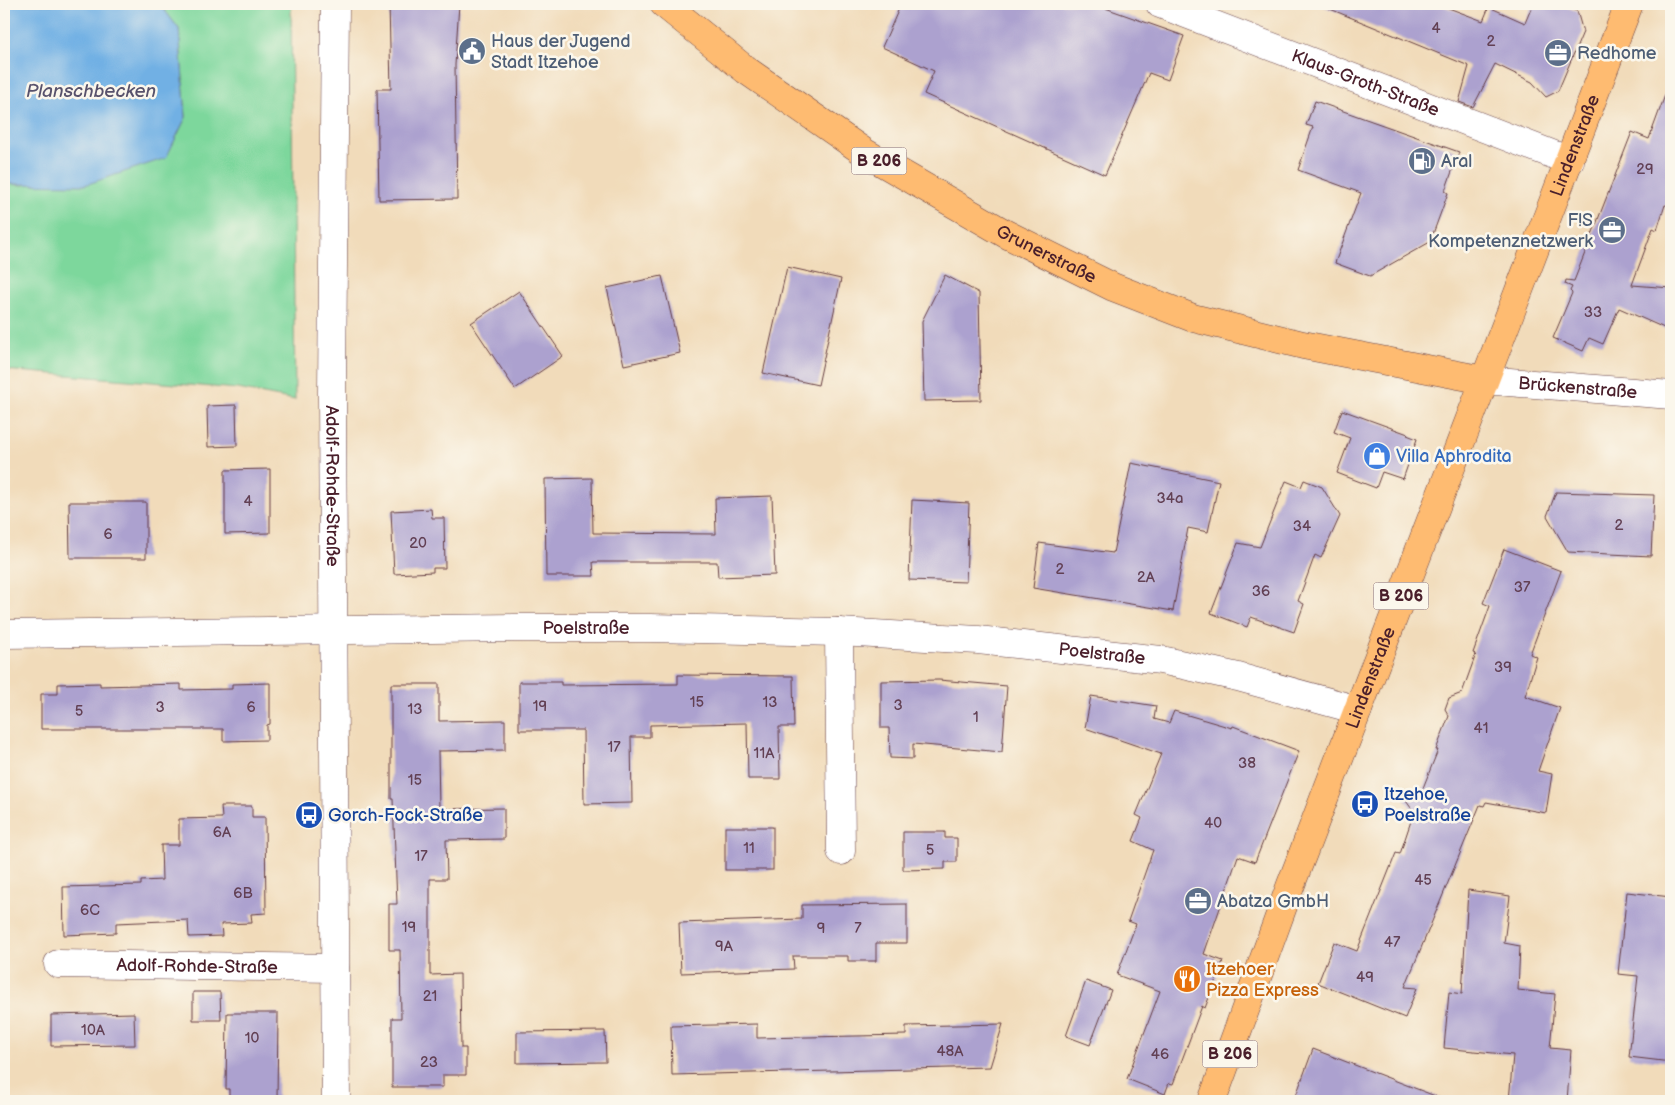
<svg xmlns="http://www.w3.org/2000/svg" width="1675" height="1105" font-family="'Balsamiq Sans',sans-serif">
	<rect width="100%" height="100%" fill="#fbf7ec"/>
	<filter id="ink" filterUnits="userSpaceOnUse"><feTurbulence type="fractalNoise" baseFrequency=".02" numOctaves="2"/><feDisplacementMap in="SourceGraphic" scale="10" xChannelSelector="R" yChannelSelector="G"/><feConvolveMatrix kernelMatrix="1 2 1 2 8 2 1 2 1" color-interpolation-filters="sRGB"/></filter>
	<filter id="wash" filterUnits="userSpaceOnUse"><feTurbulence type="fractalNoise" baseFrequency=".0096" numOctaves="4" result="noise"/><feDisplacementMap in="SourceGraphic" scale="20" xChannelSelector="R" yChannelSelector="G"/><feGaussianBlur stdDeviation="1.12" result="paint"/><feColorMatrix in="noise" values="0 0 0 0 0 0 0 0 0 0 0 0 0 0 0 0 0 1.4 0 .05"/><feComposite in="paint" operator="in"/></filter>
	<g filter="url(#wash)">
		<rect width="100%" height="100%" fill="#f1dbba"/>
		<polygon fill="#7dd79c" stroke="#647b64" points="160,4 291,4 295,400 238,389 4,370 4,184 24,185 166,158 186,117 179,29"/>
		<polygon fill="#71b0e4" stroke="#5e6888" points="4,4 160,4 179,29 186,117 166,158 85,185 4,184"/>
		<g id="blocks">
			<g fill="#aca1cf">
				<polygon points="389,4 459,4 455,65 457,199 379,200 377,89 391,89"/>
				<polygon points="901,4 1094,4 1184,36 1168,80 1149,73 1105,175 924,94 934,71 882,47"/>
				<polygon points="1318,4 1438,4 1483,21 1489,7 1525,23 1533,4 1558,4 1577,11 1583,32 1558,91 1546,97 1532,82 1495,64 1473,107 1459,102 1469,66"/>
				<polygon points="1668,87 1671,87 1671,206 1665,205 1657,230 1653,228 1632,285 1671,288 1671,331 1619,308 1603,344 1589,338 1583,351 1553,338 1572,293 1570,291 1572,287 1565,284 1566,280 1574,281 1632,132 1649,139"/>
				<polygon points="1315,101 1459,152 1445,191 1448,193 1430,242 1370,276 1335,263 1361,193 1298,170 1313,127 1306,125"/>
				<polygon points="787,267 841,279 818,385 763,373"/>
				<polygon points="945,275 979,293 981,400 924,401 922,321"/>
				<polygon points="662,276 680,353 624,365 607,288"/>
				<polygon points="519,291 563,356 515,389 471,323"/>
				<polygon points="236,405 237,446 208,447 207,406"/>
				<polygon points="1342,410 1408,434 1407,435 1417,439 1403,479 1382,472 1376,488 1337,473 1350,438 1334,432"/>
				<polygon points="1131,463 1219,481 1208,532 1188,528 1173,611 1033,588 1039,543 1113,553"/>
				<polygon points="270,469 270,533 225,534 225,470"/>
				<polygon points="592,478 593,533 716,534 715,498 772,496 775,575 718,577 717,562 593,562 594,576 546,576 545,479"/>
				<polygon points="1304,480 1322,487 1340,516 1321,558 1315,555 1298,601 1304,604 1294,632 1251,617 1247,627 1211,613 1238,543 1260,547 1286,481 1301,487"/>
				<polygon points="1556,492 1654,495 1651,556 1568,552 1547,516"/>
				<polygon points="912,500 969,503 966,582 909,580"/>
				<polygon points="69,502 146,502 146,558 70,558"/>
				<polygon points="431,509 432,518 444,518 445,568 433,568 433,572 394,574 391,511"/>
				<polygon points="1504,549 1561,571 1530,654 1537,657 1525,696 1560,708 1538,771 1552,774 1546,813 1486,802 1484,806 1480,805 1405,987 1417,988 1405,1018 1318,983 1334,942 1357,951 1396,853 1400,854 1414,812 1401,794 1421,793 1438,750 1436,750 1449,716 1445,709 1449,698 1462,693 1476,654 1473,653 1490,606 1483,603"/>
				<polygon points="678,675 793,676 794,727 779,727 780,779 748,779 747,723 650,725 650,737 631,737 632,803 584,804 583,730 519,730 519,682 561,682 561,685 678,684"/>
				<polygon points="939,680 1007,686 1002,752 913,744 913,759 890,758 889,728 881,728 881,681"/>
				<polygon points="100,683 100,686 181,684 181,690 232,689 232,684 270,683 270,724 267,725 267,740 223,741 223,729 41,729 41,694 58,694 58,684"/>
				<polygon points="391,684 439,684 439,721 505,720 505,750 438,751 439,809 504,808 504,839 446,840 447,879 430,879 430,975 460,974 461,1048 466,1048 466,1075 443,1075 443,1087 392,1087 392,1018 401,1018 400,950 389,950 389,904 397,904 393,799 391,799"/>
				<polygon points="1091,696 1156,706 1154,719 1169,723 1174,711 1232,728 1233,726 1299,751 1255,862 1238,856 1204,954 1223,961 1205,1008 1202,1006 1173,1084 1169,1083 1165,1094 1127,1079 1160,991 1117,975 1136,924 1128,921 1153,850 1133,841 1142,818 1136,815 1161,754 1085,728"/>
				<polygon points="221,806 252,806 252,817 265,817 266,913 251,914 252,923 221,924 222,936 189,937 188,920 116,923 116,933 64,935 63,887 141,885 141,881 162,880 161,845 179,845 179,819 222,818"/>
				<rect x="725" y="827" width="48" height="43"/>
				<polygon points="903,832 945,832 945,838 957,838 957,862 945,862 945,869 903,870"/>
				<polygon points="1468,890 1510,896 1504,943 1520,946 1518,990 1555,994 1550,1048 1571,1050 1567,1101 1509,1101 1513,1055 1444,1048 1449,992 1462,994"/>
				<polygon points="1627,892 1671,897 1671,1062 1629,1057 1638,976 1618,974"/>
				<polygon points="907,904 907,943 876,943 876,961 848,961 848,956 793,956 794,969 681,973 679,923 802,919 802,905"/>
				<polygon points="1086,981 1111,990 1090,1045 1066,1036"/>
				<polygon points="193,992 220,992 221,1020 193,1020"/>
				<polygon points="134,1013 135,1045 51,1046 51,1015"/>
				<polygon points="227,1013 278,1013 277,1101 229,1101 229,1089 226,1089"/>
				<polygon points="757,1024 757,1038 906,1035 906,1026 1003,1024 990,1067 672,1075 671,1026"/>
				<polygon points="605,1031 606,1062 517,1063 517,1032"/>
				<polygon points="1313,1049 1443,1099 1442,1101 1294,1101"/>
			</g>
		</g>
	</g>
	<g filter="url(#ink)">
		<use href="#blocks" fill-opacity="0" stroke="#633b40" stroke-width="1"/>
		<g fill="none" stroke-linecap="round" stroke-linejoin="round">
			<g stroke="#633b40" stroke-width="29">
				<g id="minor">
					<path id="s1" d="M335,4L332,395L336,1101"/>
					<path id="s2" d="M1160,4L1570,161"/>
					<path id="s3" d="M1484,380L1671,395"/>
					<polyline points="839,632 841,851"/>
					<path id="s4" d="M4,634L514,628H650L839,632L978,640L1161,660L1238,677L1358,710"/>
					<path id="s5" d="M58,964L335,968"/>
				</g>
			</g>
			<g stroke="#633b40" stroke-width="29">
				<g id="major">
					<path id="s6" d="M664,4L746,70L864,152L1006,234L1113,287L1193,318L1303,345L1484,380"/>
					<path id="s7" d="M1212,1101L1290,887L1629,4"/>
				</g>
			</g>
			<use href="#minor" stroke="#fff" stroke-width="28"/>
			<use href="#major" stroke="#febb71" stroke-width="28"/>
		</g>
	</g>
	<defs>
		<g id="civic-disc" transform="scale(1.4375)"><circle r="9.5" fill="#5c6f8a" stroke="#fbf7ec"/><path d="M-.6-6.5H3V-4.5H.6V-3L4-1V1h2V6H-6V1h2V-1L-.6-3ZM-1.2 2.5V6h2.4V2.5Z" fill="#fff"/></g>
		<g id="office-disc" transform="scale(1.4375)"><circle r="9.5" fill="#5c6f8a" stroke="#fbf7ec"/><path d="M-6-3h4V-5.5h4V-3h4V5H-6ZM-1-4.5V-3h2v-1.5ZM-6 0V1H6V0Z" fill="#fff"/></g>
		<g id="fuel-disc" transform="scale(1.4375)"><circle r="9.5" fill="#5c6f8a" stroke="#fbf7ec"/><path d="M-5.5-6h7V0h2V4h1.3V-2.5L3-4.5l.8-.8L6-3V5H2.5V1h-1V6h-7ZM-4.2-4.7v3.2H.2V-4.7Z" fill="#fff"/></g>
		<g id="shop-disc" transform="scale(1.4375)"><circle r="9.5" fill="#3f7fe0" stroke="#fbf7ec"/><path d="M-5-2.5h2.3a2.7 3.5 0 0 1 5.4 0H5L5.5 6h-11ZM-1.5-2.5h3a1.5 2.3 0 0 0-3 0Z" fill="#fff"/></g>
		<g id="bus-disc" transform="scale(1.4375)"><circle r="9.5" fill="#1a4fb4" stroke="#fbf7ec"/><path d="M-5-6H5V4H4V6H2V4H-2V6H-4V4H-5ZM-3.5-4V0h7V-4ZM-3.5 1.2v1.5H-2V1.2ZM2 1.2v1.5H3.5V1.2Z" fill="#fff"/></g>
		<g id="restaurant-disc" transform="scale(1.4375)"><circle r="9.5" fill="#e8710a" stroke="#fbf7ec"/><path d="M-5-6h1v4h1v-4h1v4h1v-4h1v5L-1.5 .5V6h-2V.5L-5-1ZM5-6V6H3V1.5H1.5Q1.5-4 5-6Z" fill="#fff"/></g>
	</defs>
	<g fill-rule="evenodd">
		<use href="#civic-disc" x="472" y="51"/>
		<use href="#office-disc" x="1558" y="53"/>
		<use href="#fuel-disc" x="1422" y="161"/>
		<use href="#office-disc" x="1612" y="230"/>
		<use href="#shop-disc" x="1377" y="456"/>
		<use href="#bus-disc" x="1365" y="804"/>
		<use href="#bus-disc" x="309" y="815"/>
		<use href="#office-disc" x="1198" y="901"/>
		<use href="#restaurant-disc" x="1187" y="979"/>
	</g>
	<g text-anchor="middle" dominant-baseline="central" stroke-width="5" stroke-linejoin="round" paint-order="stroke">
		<g font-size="15" fill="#624054">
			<text x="1436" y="28">4</text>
			<text x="1491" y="41">2</text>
			<text x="1645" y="169">29</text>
			<text x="1593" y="312">33</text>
			<text x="1170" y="498">34a</text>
			<text x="248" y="501">4</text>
			<text x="1619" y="525">2</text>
			<text x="1302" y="526">34</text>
			<text x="108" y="534">6</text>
			<text x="418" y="543">20</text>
			<text x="1060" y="569">2</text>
			<text x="1146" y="577">2A</text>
			<text x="1522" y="587">37</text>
			<text x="1261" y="591">36</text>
			<text x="1503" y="667">39</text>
			<text x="697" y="702">15</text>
			<text x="770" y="702">13</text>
			<text x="898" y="705">3</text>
			<text x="540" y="706">19</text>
			<text x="160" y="707">3</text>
			<text x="251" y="707">6</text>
			<text x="415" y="709">13</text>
			<text x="79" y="711">5</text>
			<text x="976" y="717">1</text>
			<text x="1481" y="728">41</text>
			<text x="614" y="747">17</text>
			<text x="764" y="753">11A</text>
			<text x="1247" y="763">38</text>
			<text x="415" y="780">15</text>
			<text x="1213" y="823">40</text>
			<text x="222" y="832">6A</text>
			<text x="749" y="848">11</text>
			<text x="930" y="850">5</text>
			<text x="421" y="856">17</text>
			<text x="1423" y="880">45</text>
			<text x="243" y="893">6B</text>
			<text x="90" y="910">6C</text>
			<text x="409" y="927">19</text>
			<text x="821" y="928">9</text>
			<text x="858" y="928">7</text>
			<text x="1392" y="942">47</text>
			<text x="724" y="946">9A</text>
			<text x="1365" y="977">49</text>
			<text x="430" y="996">21</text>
			<text x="93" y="1030">10A</text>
			<text x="252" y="1038">10</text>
			<text x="950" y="1051">48A</text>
			<text x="1160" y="1054">46</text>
			<text x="429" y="1062">23</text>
		</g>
		<g fill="#fbf7ec" stroke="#7f6065" stroke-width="1">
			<rect x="851.5" y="147.5" width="55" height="27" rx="4"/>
			<rect x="1373.5" y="582.5" width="55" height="27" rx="4"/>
			<rect x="1202.5" y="1040.5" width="55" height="27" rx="4"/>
		</g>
		<g font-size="16" font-weight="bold" fill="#4a1f2b">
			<text x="879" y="161">B 206</text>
			<text x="1401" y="596">B 206</text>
			<text x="1230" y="1054">B 206</text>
		</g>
		<g font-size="18" fill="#4e5e75" stroke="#fbf7ec" text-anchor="start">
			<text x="491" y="41">Haus der Jugend<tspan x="491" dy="21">Stadt Itzehoe</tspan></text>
			<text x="1577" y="53">Redhome</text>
			<text x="1441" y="161">Aral</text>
			<text x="1593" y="220" text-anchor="end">F!S<tspan x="1593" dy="21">Kompetenznetzwerk</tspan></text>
			<text x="1217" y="901">Abatza GmbH</text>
		</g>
		<g font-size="18" fill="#4a1f2b" stroke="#fbf7ec">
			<text stroke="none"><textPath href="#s2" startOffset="220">Klaus-Groth-Straße</textPath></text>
			<text stroke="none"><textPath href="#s7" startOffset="1022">Lindenstraße</textPath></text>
			<text stroke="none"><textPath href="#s6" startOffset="458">Grunerstraße</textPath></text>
			<text stroke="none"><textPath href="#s3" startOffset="94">Brückenstraße</textPath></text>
			<text stroke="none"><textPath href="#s1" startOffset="482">Adolf-Rohde-Straße</textPath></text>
			<text stroke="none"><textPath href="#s4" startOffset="582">Poelstraße</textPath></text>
			<text stroke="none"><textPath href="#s4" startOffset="1099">Poelstraße</textPath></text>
			<text stroke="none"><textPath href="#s7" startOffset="452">Lindenstraße</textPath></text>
			<text stroke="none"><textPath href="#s5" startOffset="139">Adolf-Rohde-Straße</textPath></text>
		</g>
		<g font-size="18" fill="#366cbe" stroke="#fbf7ec" text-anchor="start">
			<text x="1396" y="456">Villa Aphrodita</text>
		</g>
		<g font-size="18" fill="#164399" stroke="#fbf7ec" text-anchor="start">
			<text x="1384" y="794">Itzehoe,<tspan x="1384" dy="21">Poelstraße</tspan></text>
			<text x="328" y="815">Gorch-Fock-Straße</text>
		</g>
		<g font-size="18" fill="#c56008" stroke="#fbf7ec" text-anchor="start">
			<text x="1206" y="969">Itzehoer<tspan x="1206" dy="21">Pizza Express</tspan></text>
		</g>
		<g font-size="19" font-style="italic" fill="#58526c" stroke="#fbf7ec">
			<text x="91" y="91">Planschbecken</text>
		</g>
	</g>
	<rect width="1675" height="1105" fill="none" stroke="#fbf7ec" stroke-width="20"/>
</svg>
